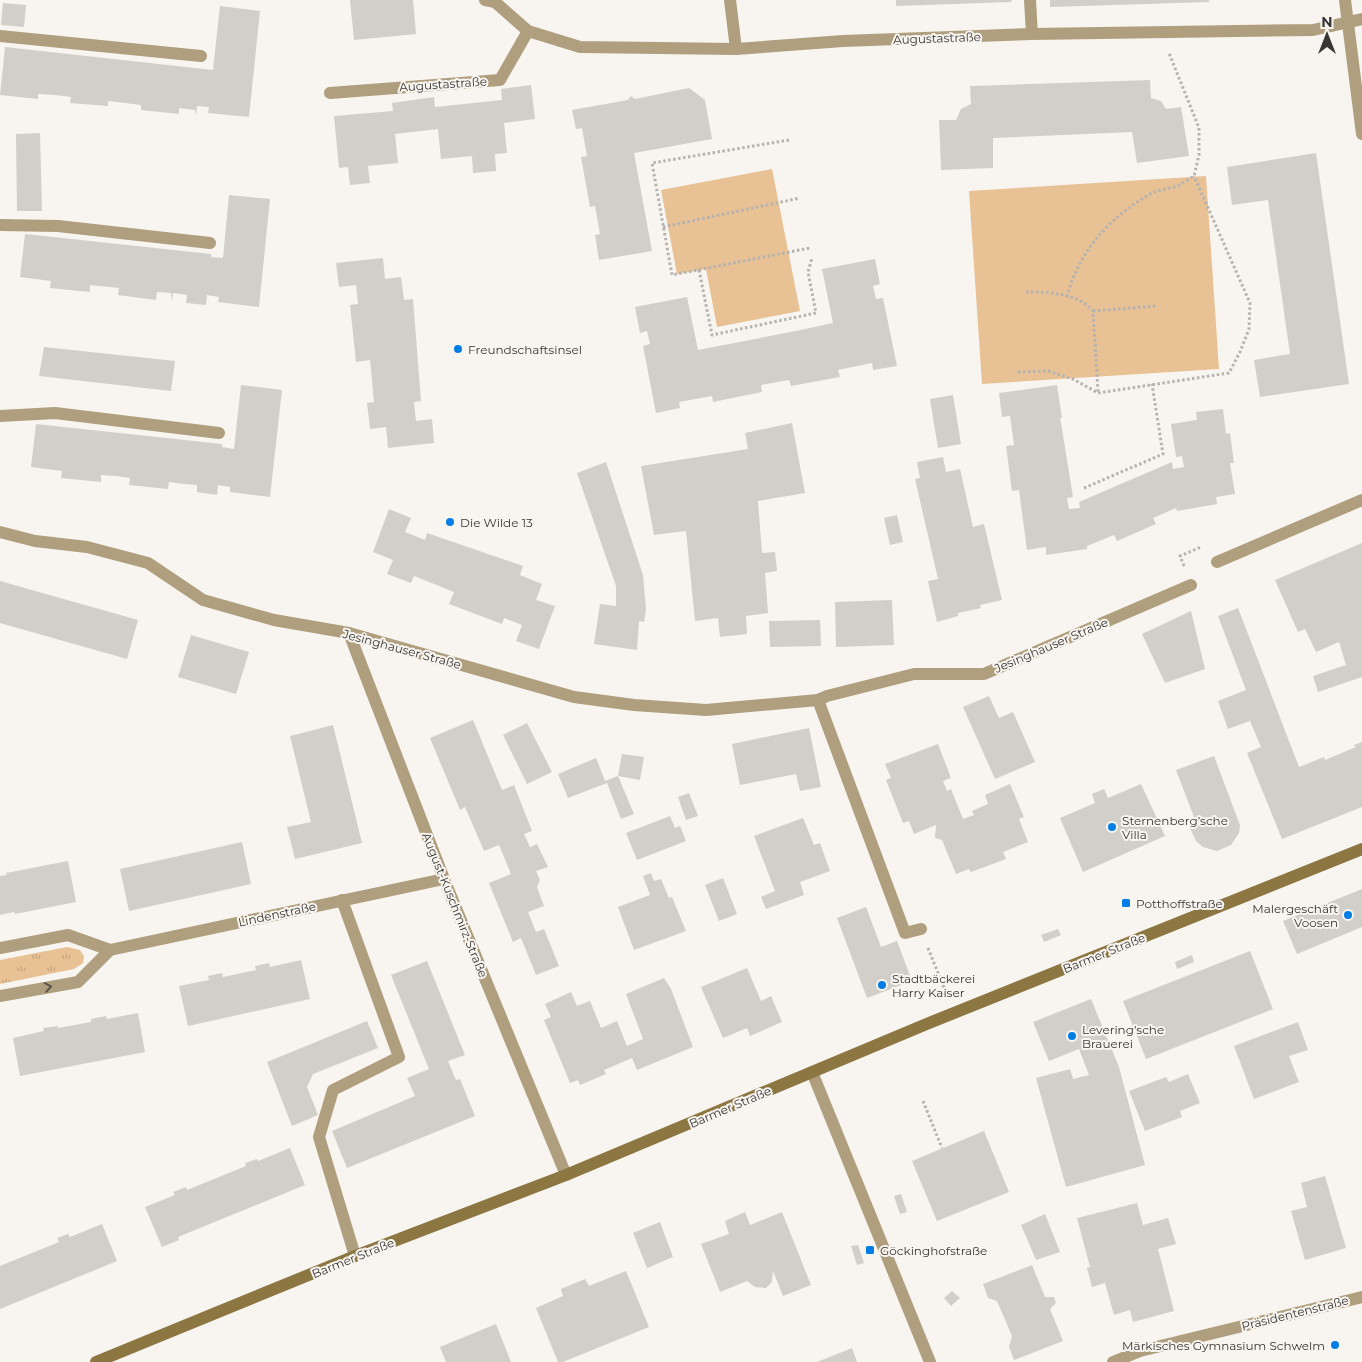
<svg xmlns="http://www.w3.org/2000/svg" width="1362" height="1362" font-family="Montserrat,sans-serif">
	<defs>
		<pattern id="grass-tufts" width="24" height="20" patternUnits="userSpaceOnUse" patternTransform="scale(1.25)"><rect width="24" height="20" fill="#e8c194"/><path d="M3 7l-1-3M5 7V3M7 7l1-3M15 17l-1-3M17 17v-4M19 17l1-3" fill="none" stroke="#c8a680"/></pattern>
	</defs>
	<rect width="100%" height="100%" fill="#f8f5f0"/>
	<polygon fill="url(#grass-tufts)" points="67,947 80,950 84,956 83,963 74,969 0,984 0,960"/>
	<g fill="#e8c194">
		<polygon points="772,169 800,311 717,327 706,269 677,274 661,190"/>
		<polygon points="1206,176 1219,369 982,384 969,191"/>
	</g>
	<g fill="#d2ceca">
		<polygon points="350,0 413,0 416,34 354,40"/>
		<polygon points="896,0 1011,0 1012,2 896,6"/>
		<polygon points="1050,0 1209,0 1209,2 1050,7"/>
		<polygon points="3,3 26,5 24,27 1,25"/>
		<polygon points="220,6 260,11 249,117 208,113 209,107 197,106 196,116 195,110 179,108 179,114 141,110 141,105 125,103 108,101 108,106 70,103 71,97 55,95 38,94 38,99 0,95 5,47 213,70"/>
		<polygon points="1150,80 1151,98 1161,101 1166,109 1181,107 1189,156 1137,163 1132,132 993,138 993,168 941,170 939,120 956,120 961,109 971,104 970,86"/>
		<polygon points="531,85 535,119 504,123 507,153 495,154 496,171 473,173 472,156 441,159 438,129 395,134 398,163 368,166 370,183 350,185 348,167 339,168 334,116 393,111 392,103 434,97 435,107 502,100 501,89"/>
		<polygon points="689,88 705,100 712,139 634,153 652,251 599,260 595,235 600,234 595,206 590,207 581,157 587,156 582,128 576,129 572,110 628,100 631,96 635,99"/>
		<polygon points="40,133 42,211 17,211 16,134"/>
		<polygon points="1316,153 1349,384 1260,397 1254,360 1290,354 1268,200 1232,205 1227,167"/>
		<polygon points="229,195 270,199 259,307 218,302 219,297 207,295 206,305 186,303 187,295 173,293 172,302 171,293 157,292 156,300 118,295 119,288 90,285 90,292 50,288 51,281 20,277 25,234 211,254 211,257 223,258"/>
		<polygon points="383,258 385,279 401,277 404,300 413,299 421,401 414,402 416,421 432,419 434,443 388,448 386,427 370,429 367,403 374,402 370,360 356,362 350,305 358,304 356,285 339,287 336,263"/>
		<polygon points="875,259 880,284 873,286 876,299 883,298 897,366 873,370 872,363 838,370 840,377 791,386 789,380 761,385 762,392 713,402 712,396 679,402 680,408 656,413 643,346 650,344 647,331 640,333 635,307 687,297 698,350 796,331 833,323 822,269"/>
		<polygon points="44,347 175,361 171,391 39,376"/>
		<polygon points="241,385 282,390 270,497 230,492 230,487 218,485 217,495 197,492 197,485 184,484 169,482 168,489 129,485 130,478 116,476 101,475 101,482 61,478 62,471 31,467 36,424 222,444 222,447 234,449"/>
		<polygon points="1057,385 1062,418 1060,418 1062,429 1073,497 1067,498 1069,509 1080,508 1079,502 1172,462 1173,469 1184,467 1182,456 1176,457 1171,424 1197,420 1196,412 1223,409 1226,434 1230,433 1234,463 1230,463 1235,494 1216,497 1217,504 1177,511 1176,508 1153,518 1156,524 1117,541 1114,535 1087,546 1087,549 1046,555 1046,547 1027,550 1019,490 1012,491 1006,446 1014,445 1010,416 1002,417 999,393"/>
		<polygon points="953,395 961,444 938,448 930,399"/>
		<polygon points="792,423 805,493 758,501 762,553 775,552 777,571 765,573 768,613 746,616 747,634 720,637 718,618 695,621 686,531 654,535 641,466 748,449 745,433"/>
		<polygon points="943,457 946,472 960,469 973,527 984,524 1002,600 980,605 981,608 958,613 958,616 937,622 928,581 938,579 915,479 920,478 917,462"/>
		<polygon points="606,462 643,575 646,609 644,622 639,621 637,650 594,644 600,604 616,606 616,586 577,473"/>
		<polygon points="389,509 411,518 405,532 425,540 427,533 523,566 520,575 542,584 536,600 555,606 539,649 516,641 522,625 504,618 502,624 449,604 454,592 414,576 411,583 387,574 393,560 373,552"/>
		<polygon points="897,515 903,542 890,545 884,518"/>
		<polygon points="1362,543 1362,677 1318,692 1313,676 1346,665 1339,642 1316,652 1305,629 1298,632 1275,580"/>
		<polygon points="0,581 138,620 127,659 0,623"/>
		<polygon points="892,600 894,645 836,647 835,602"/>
		<polygon points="1238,608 1299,767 1324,757 1325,760 1356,747 1354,745 1362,742 1362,807 1282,839 1247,753 1261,747 1250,721 1228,729 1218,701 1246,690 1218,616"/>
		<polygon points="1191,611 1205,669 1165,683 1142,634"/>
		<polygon points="820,620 821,646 770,647 769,621"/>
		<polygon points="191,635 249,652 236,694 178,677"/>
		<polygon points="989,696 999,718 1013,712 1035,762 995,779 963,707"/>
		<polygon points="473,720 502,790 514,785 532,831 524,834 530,847 537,844 548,867 536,871 540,880 537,887 544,906 528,912 536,932 544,929 559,966 536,975 521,938 513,942 489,883 511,874 499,845 484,851 465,807 460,810 430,738"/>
		<polygon points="527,723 552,772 527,784 503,735"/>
		<polygon points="333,725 362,843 295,859 287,827 311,822 290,736"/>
		<polygon points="809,728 821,787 800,791 796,774 740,785 732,744"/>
		<polygon points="938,744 951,778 943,781 947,791 951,789 963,819 974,815 972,811 988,804 985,795 1010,784 1024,817 1019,819 1028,842 1003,852 1006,859 971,872 969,869 956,874 942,840 935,838 936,825 914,834 909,821 903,823 886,780 891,778 885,764"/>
		<polygon points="622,754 644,757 640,780 618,776"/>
		<polygon points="1214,756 1240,825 1239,833 1231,845 1217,851 1203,847 1196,841 1190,828 1197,825 1176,770"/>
		<polygon points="596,758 605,781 618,776 634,814 621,819 607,783 568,798 558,774"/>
		<polygon points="1141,784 1165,836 1083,872 1060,818 1095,803 1092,794 1104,789 1108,798"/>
		<polygon points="689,793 698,816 686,820 678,797"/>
		<polygon points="670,816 675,828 680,826 686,841 637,860 626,833"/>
		<polygon points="803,818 814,845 820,843 830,871 800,882 804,895 766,909 761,897 775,891 754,836"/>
		<polygon points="242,842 251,884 129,911 120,869"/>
		<polygon points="68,861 76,902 15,914 14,912 0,915 0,876 7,875 6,873"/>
		<polygon points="651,873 654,881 661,879 669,898 672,897 686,931 634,950 618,907 650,895 643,876"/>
		<polygon points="723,878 737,914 719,921 705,885"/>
		<polygon points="1362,889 1362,927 1297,954 1283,921"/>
		<polygon points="866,907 881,947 897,941 912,981 867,998 837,918"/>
		<polygon points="1058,929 1061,935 1044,942 1041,935"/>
		<polygon points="1250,951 1273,1009 1146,1059 1123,1001"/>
		<polygon points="1192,955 1194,962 1177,969 1175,962"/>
		<polygon points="301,960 310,999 188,1026 179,986 209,980 208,976 222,973 223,977 256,970 255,966 269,963 270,967"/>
		<polygon points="427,961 465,1055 448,1061 456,1080 460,1079 475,1116 347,1168 332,1131 415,1096 407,1078 429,1069 391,975"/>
		<polygon points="747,968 761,1001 771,996 782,1022 750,1036 747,1028 723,1038 701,987"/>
		<polygon points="664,978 671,989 693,1047 637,1070 632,1058 604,1070 606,1074 580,1085 578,1080 570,1083 544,1020 551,1017 545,1004 571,992 577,1006 590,1001 601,1028 617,1021 627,1046 643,1039 626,994"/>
		<polygon points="1091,999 1119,1067 1145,1165 1066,1187 1036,1078 1070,1069 1073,1079 1089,1075 1079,1049 1049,1061 1033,1022"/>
		<polygon points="138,1013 145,1052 20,1076 13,1038 44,1031 43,1028 58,1026 58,1028 91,1022 91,1019 106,1016 107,1019"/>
		<polygon points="367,1021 378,1048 313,1074 307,1087 318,1115 292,1126 267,1062"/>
		<polygon points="1298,1022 1308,1050 1289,1056 1299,1082 1254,1099 1234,1046"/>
		<polygon points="1188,1074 1200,1103 1180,1111 1182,1117 1145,1131 1129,1091 1166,1077 1169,1082"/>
		<polygon points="984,1131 1009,1192 937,1221 912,1161"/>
		<polygon points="290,1148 305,1185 178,1237 179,1240 162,1247 145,1207 175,1195 173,1192 186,1187 187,1190 246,1166 245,1163 257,1159 258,1161"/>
		<polygon points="1325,1176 1346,1248 1305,1260 1291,1211 1307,1207 1301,1183"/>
		<polygon points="901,1194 907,1212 900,1214 894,1196"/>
		<polygon points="1137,1203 1143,1225 1168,1218 1176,1244 1158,1249 1174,1311 1133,1322 1130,1310 1114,1315 1105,1283 1092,1287 1087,1268 1090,1267 1077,1218"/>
		<polygon points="745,1212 750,1225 782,1212 811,1285 783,1296 773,1271 772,1282 766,1288 755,1287 747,1281 720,1292 701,1244 729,1234 725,1221"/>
		<polygon points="1045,1214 1060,1252 1036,1260 1021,1225"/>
		<polygon points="660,1222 673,1257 647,1268 633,1233"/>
		<polygon points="102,1224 117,1261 0,1309 0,1266 59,1242 57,1238 68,1234 70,1237"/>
		<polygon points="858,1245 864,1263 857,1265 851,1246"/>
		<polygon points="1032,1265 1045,1297 1054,1297 1056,1303 1050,1309 1063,1341 1014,1360 1009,1347 1012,1336 997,1301 988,1298 983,1284"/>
		<polygon points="626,1271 649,1327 563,1362 558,1362 536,1308 563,1296 561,1289 585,1279 589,1286"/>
		<polygon points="952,1291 960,1298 951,1306 944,1298"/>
		<polygon points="496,1324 511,1362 446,1362 440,1347"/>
		<polygon points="852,1348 857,1362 817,1362"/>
	</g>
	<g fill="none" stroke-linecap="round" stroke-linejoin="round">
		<g stroke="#b5b3af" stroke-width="3" stroke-dasharray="2.5 2.5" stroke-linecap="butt">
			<polyline points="789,140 652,163 672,275 810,248"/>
			<polyline points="663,227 800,198"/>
			<polyline points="699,270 712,335 816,313 808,272 812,258"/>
			<path d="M1026,292C1049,292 1077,293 1093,311L1098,392"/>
			<path d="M1067,297C1079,250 1110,217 1152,193C1160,189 1169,189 1178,186C1183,183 1189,179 1194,176L1199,155V128L1169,53"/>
			<polyline points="1093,311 1157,306"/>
			<polyline points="1018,372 1048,371 1073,379 1098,393 1229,373 1240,352 1249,329 1250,303 1194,176"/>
			<polyline points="1084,488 1163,454 1152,384"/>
			<polyline points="1184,566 1180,556 1201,547"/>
			<polyline points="928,948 946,993"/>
			<polyline points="923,1101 942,1148"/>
		</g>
		<g stroke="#af9f7e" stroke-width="12">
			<polyline points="730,0 736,49"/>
			<polyline points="1030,0 1032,34"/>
			<polyline points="0,36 201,56"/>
			<polyline points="330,93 500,80 528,31 495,2 485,0"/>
			<polyline points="0,225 58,226 210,243"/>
			<polyline points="0,416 55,413 219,433"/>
			<polyline points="342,900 399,1057 333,1090 319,1137 355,1256"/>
		</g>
		<g stroke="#af9f7e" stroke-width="12">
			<polyline points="1345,0 1362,134"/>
			<polyline points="528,31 580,47 736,49 843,41 1032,34 1313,30 1362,19"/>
			<polyline points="0,532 35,541 87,547 148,563 203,600 274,620 349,633 574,697 634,705 706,710 818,700 905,933 921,929"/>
			<polyline points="1217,562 1362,500"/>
			<polyline points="349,633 444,879 566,1175"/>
			<polyline points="818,700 827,696 914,674 984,674 1191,585"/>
			<polyline points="0,948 68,935 110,950"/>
			<polyline points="0,996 78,982 110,950 444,879"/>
			<polyline points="812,1072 930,1362"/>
			<polyline points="1113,1362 1140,1351 1362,1297"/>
		</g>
		<polyline stroke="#8c7642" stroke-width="12" points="96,1362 355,1256 566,1175 929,1023 1362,849"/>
	</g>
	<defs><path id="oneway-chevron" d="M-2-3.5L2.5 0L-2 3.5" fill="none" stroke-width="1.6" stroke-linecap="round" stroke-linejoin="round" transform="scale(1.25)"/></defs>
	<use stroke="#5c564a" href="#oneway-chevron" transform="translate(48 987) rotate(-10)"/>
	<g fill="#007ee5" stroke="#f8f5f0" stroke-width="2">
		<circle cx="458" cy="349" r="5"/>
		<circle cx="450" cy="522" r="5"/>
		<circle cx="1112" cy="827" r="5"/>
		<rect x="1121" y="898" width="10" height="10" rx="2.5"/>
		<circle cx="1348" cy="915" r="5"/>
		<circle cx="882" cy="985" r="5"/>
		<circle cx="1072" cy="1036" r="5"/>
		<rect x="865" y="1245" width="10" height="10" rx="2.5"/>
		<circle cx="1335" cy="1345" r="5"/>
	</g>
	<g text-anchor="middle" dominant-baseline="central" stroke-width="4" stroke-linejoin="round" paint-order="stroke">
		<g font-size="12" fill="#383634" stroke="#f8f5f0">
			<text transform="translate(937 38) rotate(-2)">Augustastraße</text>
			<text transform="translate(443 84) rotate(-4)">Augustastraße</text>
			<text transform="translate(1051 645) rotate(-23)">Jesinghauser Straße</text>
			<text transform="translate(402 649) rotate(15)">Jesinghauser Straße</text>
			<text transform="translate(455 905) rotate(68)">August-Kuschmirz-Straße</text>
			<text transform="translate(277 914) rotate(-12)">Lindenstraße</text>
			<text transform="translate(1104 953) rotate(-22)">Barmer Straße</text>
			<text transform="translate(730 1107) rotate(-23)">Barmer Straße</text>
			<text transform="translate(353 1258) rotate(-22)">Barmer Straße</text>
			<text transform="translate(1295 1313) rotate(-14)">Präsidentenstraße</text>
		</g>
		<g font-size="12" fill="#383634" stroke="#f8f5f0" text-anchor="start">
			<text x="468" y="349">Freundschaftsinsel</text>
			<text x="460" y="522">Die Wilde 13</text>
			<text x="1122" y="820">Sternenberg’sche<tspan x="1122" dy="14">Villa</tspan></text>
			<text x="1136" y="903">Potthoffstraße</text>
			<text x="1338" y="908" text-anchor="end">Malergeschäft<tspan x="1338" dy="14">Voosen</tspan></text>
			<text x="892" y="978">Stadtbäckerei<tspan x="892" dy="14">Harry Kaiser</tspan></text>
			<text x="1082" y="1029">Levering’sche<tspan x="1082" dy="14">Brauerei</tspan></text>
			<text x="880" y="1250">Göckinghofstraße</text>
			<text x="1325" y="1345" text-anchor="end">Märkisches Gymnasium Schwelm</text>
		</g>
	</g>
	<g transform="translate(1327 35)" stroke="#f8f5f0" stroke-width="4" paint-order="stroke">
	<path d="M0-4L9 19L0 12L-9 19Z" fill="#383634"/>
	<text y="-8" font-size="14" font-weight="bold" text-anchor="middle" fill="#383634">N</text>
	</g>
</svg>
